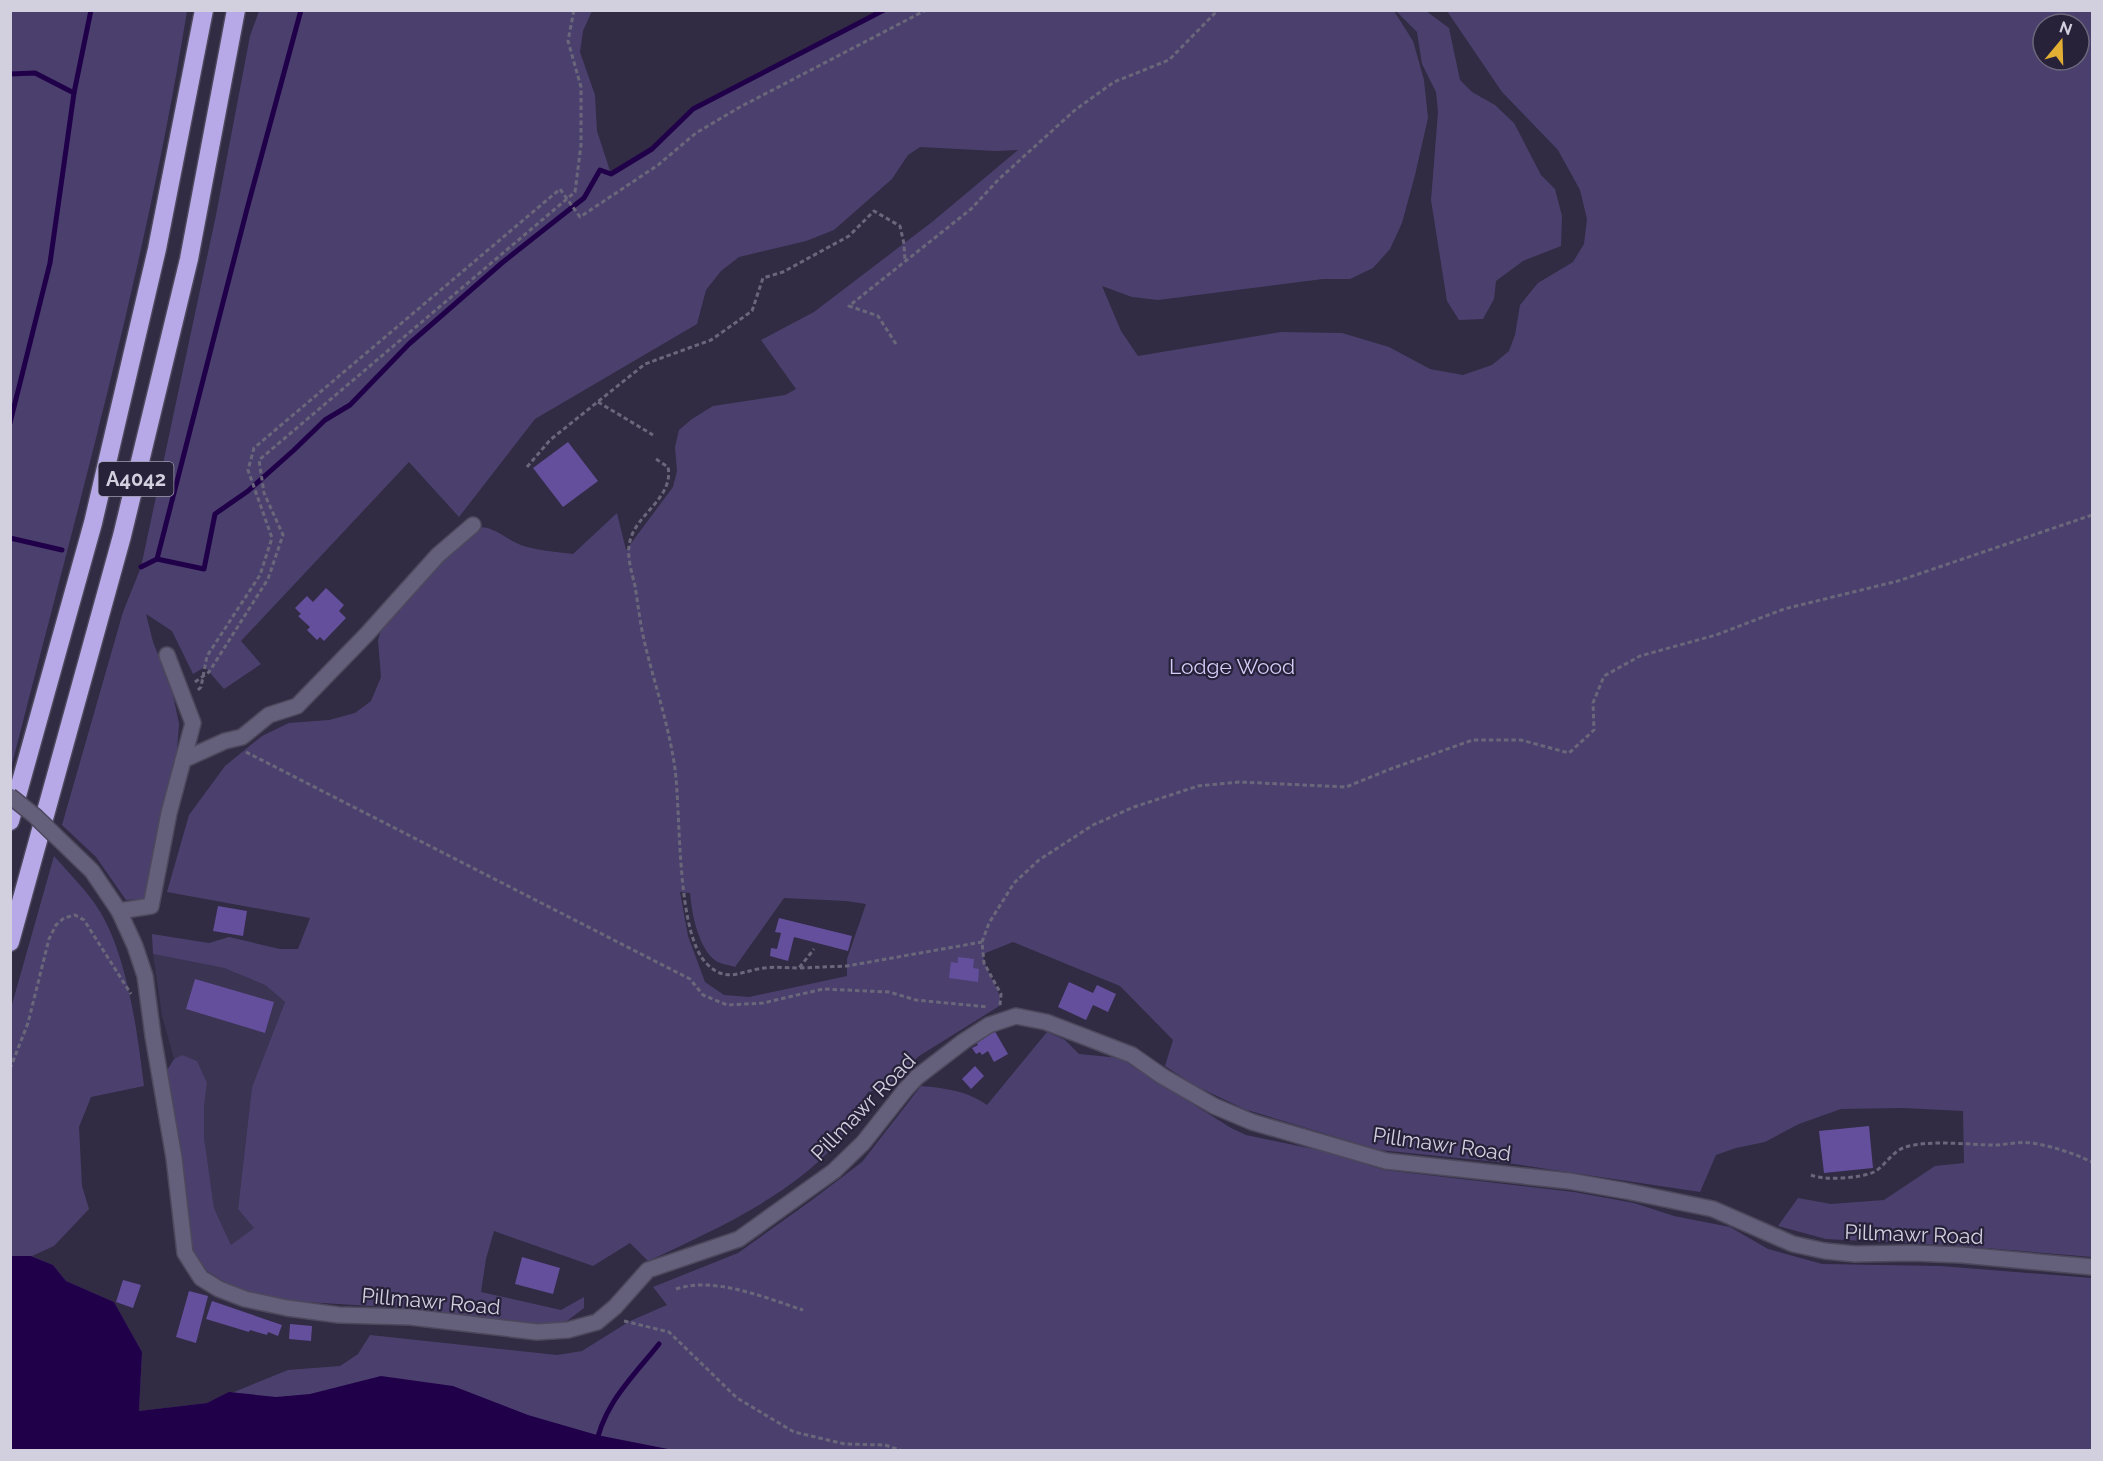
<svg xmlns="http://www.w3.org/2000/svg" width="2103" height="1461" font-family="Raleway,sans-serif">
	<rect width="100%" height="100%" fill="#312b43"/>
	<polygon fill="#3b3452" points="153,954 224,968 265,985 285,1002 252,1087 238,1209 255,1228 231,1245 214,1208 204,1137 204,1106 207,1083 182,1055 174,1059 162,1016"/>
	<g fill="#4b406d" fill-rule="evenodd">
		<path d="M11,10L187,11C146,267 75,517 11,768Z"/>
		<path d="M259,11H592L583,31L580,52L595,95L597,131L611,174L652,149L693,109L884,11H1394L1413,41L1424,80L1428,118L1415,175L1402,223L1390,249L1373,268L1350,279H1323L1158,300L1132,297L1102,286L1121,331L1138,356L1281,332L1342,333L1389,347L1430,369L1463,375L1492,365L1509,351L1515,335L1520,305L1538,283L1573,262L1584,244L1587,219L1580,190L1558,150L1502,92L1447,11H2092V1257L1962,1246L1826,1239L1778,1226L1798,1198L1831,1204L1884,1200L1935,1166L1964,1163L1963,1111L1903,1108L1841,1109L1799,1124L1765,1142L1736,1148L1716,1155L1700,1192L1508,1163L1379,1150L1244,1109L1194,1085L1165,1066L1173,1040L1120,986L1013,942L983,954C985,973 1000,986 1001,1005L919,1056L883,1089L868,1092C857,1109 848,1131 834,1146C787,1198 710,1232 648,1261L630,1243L593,1266L494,1231L486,1259L481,1292L561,1310L584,1297V1308L563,1324L533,1323L403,1308L290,1301L252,1293L225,1282L207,1271L190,1247L166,1072L174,1059L182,1055L197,1061L207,1083L204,1106V1137L214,1208L231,1245L254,1228L238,1209L252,1087L285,1002L265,985L224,968L153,954L152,934L209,943L229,937L280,949H298L310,918L167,892L189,815L225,766L262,736L289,723L329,720L355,713L371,701L381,677L378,640L382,627L471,529C493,521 506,542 527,547C542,551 558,552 573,554L617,513L626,550L673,487L677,471L675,447L679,430L692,419L713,406L785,395L796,389L761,340L814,312L932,222L1018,150L996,151L920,147L908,155L892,179L834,230L806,241L739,257L721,271L706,290L697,324L535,419L459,517L409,462L241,641L261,664L224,689L205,667L193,674L172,631L146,614L153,642L172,690L179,724L176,762L145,899L126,900L96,857L62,825L123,612L141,567L216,215L250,36ZM2043,24H2079V60H2043ZM680,892L690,893C692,914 698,948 716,961C721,964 729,965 735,967L784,898L846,901L866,904L847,959V976L749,997L724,995L705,982L688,936Z"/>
		<polygon points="1396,11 1426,11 1449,28 1460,80 1472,92 1495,105 1514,123 1541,175 1555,189 1562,216 1561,246 1523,261 1496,281 1494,299 1483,319 1459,320 1447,301 1431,200 1438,112 1436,92 1422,64 1417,32"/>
		<path d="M54,856C67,871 81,885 93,901C127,947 137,1031 144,1086L91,1097L79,1127L82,1186L89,1209L54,1246L32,1256L53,1265L66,1281L114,1302L142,1352L139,1411L207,1403L288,1370L340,1366L358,1354L370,1335L557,1355L582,1351L630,1321L667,1305L653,1287L738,1253L812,1200L862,1162L921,1086C944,1088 968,1091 987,1105L1047,1032L1065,1040L1079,1054L1120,1058L1231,1128L1246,1135L1323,1151L1384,1170L1574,1192L1634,1203L1674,1216L1730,1227L1768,1249L1822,1264L1940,1266L2092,1278V1450H394L11,1419V1008Z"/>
	</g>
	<polygon fill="#21004a" points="11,1256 31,1256 53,1265 66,1281 114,1302 142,1352 139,1411 207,1403 229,1392 276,1397 310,1394 381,1376 453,1386 528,1415 597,1435 673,1450 11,1450"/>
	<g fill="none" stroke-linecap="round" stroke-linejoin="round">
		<g stroke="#21004a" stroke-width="5">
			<polyline points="10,74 35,73 74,93 50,263 10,423"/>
			<polyline points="74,93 91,10"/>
			<polyline points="10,538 62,550"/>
			<polyline points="157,559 247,209 301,10"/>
			<polyline points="141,567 157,559 204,569 215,514 248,491 294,450 325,420 350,405 409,344 503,262 584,198 600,170 611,174 652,149 693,109 884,10"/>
			<path d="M595,1450C602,1405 632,1378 659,1344"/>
		</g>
	</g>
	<g fill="#644f9c">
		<polygon points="568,442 598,481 563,507 533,468"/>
		<polygon points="326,588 344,605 339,611 346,618 324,641 320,637 317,640 307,630 310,627 298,616 301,614 295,608 307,596 313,602"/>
		<polygon points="218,906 247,911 243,936 213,931"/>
		<polygon points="779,918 852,936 848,951 794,937 788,961 770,956 771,948 777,949 781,933 775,932"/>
		<polygon points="958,957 974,959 973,968 979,969 978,982 949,978 951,962 958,963"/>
		<polygon points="195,979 274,1002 265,1033 186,1009"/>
		<polygon points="1069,982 1093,993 1097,985 1116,994 1108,1012 1093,1005 1086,1020 1058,1007"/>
		<polygon points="993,1028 1008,1054 994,1062 988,1051 982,1055 980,1052 976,1054 972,1048 978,1045 974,1039"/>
		<polygon points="975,1066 984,1076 971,1089 962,1079"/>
		<polygon points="1869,1126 1873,1168 1824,1173 1819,1131"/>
		<polygon points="522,1257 560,1268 553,1294 515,1284"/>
		<polygon points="123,1280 141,1285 133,1308 116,1302"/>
		<polygon points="189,1291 208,1296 196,1343 176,1337"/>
		<polygon points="212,1301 282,1325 278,1336 268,1332 267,1335 250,1330 249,1332 206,1319"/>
		<polygon points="290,1324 312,1326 311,1341 289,1339"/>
	</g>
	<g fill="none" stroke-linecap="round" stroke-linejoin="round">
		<g stroke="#4d485c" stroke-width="18">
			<g id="minor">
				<polyline points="183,760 225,741 242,737 269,715 297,706 367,634 438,555 473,525"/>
				<polyline points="92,871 119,911 135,946 145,976 153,1036 174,1158 185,1253 201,1278 219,1289 245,1299 287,1308 339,1315 410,1317 537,1332 568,1330 597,1322 615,1307 648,1270 739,1239 834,1171 863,1143 905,1090 917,1077 964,1041 989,1025 1016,1016 1046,1022 1132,1055 1162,1076 1214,1106 1252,1122 1386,1161 1569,1181 1626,1191 1713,1209 1793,1244 1825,1251 1855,1254 1912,1253 1962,1255 2092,1267"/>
				<polyline points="119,911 151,906 169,813 193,723 167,655"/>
			</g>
		</g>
		<g stroke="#4d485c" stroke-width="21">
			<g id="highway">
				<polyline points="10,821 93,523 157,249 204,10"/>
				<polyline points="10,942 122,536 189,259 236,10"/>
			</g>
		</g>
		<g stroke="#6b677b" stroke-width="3" stroke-dasharray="4.5 3" stroke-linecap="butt">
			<polyline points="896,344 878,316 849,306 971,209 999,179 1075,110 1114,82 1169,60 1218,10"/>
			<polyline points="598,402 653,435"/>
			<path d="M656,459L668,467C674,498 636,514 630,541C626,555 632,573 635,586C638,604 640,623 644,640C654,683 669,725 675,769C681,814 676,934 707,964C725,982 738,973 758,969C771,966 786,968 799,968L814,949"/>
			<polyline points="527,467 550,440 645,364 711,340 752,311 763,278 783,272 849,236 874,211 900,226 904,244 905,262"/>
			<polyline points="195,682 209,672 268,579 283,535 264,493 259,460 575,192 581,145 581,87 568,41 574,10"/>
			<polyline points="198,690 201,687 207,656 260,575 272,538 248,470 254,448 560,189 580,217 658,165 696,133 740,107 926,10"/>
			<polyline points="246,752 690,979 703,995 727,1005 763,1003 823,989 889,992 916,1000 988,1007"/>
			<polyline points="800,968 847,966 982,942"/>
			<polyline points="1000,1005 1001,994 984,963 982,942 989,923 1014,883 1039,860 1093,825 1134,807 1198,786 1239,782 1346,787 1393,768 1473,740 1521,740 1569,753 1594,730 1593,703 1604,676 1640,656 1716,635 1784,609 1898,581 2092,515"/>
			<polyline points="10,1069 28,1023 49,939 56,925 64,918 75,915 84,920 131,994"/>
			<path d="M1811,1175C1825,1181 1861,1178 1874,1172C1885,1166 1891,1153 1903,1148C1927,1139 1968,1145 1994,1145C2006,1145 2019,1141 2031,1143C2052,1146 2073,1153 2092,1162"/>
			<path d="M676,1289C714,1276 766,1298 803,1310"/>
			<polyline points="624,1321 669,1332 737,1398 794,1432 845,1444 885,1445 900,1450"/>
		</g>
		<use href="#minor" stroke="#645f7a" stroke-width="15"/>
		<use href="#highway" stroke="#b7a9e8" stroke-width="18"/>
		<g stroke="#4d485c" stroke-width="18" stroke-linecap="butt">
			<polyline id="minor-bridge" points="10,796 35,816 92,871"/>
		</g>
		<use href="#minor-bridge" stroke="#645f7a" stroke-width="15"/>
	</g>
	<g text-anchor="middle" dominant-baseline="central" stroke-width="4.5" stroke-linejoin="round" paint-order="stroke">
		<rect fill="#272139" stroke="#9f9cad" stroke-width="1.5" x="98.5" y="462" width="75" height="34" rx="4.5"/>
		<g font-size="20" font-weight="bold" fill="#d2d0df">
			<text x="136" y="479">A4042</text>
		</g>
		<g font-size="21" fill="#d5ccf8" stroke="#272139">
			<text x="1232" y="666">Lodge Wood</text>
		</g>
		<g font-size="21" fill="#d2d0df" stroke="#272139">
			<text transform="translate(863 1107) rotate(-46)">Pillmawr Road</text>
			<text transform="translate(1442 1144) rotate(8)">Pillmawr Road</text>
			<text transform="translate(1914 1234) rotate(2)">Pillmawr Road</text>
			<text transform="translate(431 1301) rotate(5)">Pillmawr Road</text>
		</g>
	</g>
	<rect width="2103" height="1461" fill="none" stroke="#d2d0df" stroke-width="24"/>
	<g transform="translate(2061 42) rotate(19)"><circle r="28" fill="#272139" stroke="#6b677b" stroke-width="1.5"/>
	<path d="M0-4.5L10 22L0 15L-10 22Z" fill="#e3ae34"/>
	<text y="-9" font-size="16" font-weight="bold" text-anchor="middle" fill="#d2d0df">N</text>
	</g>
</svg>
